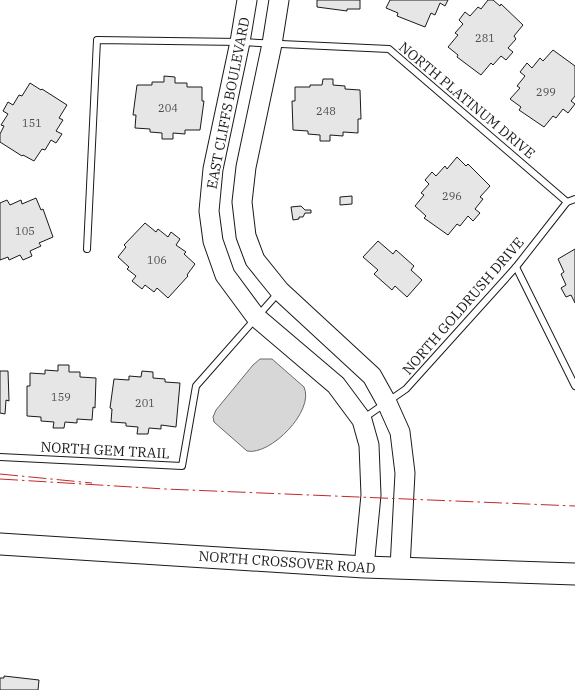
<svg xmlns="http://www.w3.org/2000/svg" width="575" height="690" font-family="'IBM Plex Serif',serif">
	<rect width="100%" height="100%" fill="#fff"/>
	<path fill="#d7d7d7" stroke="#6a6a6a" d="M260,359H272L304,387C315,411 270,456 247,451L214,422L213,417L216,410L253,365Z"/>
	<g fill="#e6e6e6" stroke="#1a1a1a">
		<polygon points="317,0 360,0 360,9 347,9 347,11 317,7"/>
		<polygon points="390,0 448,0 445,6 440,3 435,15 431,13 425,27 397,16 398,13 386,8"/>
		<polygon points="488,0 493,0 500,6 501,4 523,25 514,36 516,39 508,48 513,52 506,60 501,56 493,65 491,63 481,75 457,57 458,55 448,47 458,35 455,33 463,24 459,20 465,12 470,16 478,7 481,9"/>
		<polygon points="553,50 575,66 575,96 571,101 575,104 568,113 563,109 556,118 553,116 544,127 519,110 521,107 510,99 520,88 517,86 525,76 520,72 527,63 532,68 540,58 543,61"/>
		<polygon points="164,76 175,77 175,83 187,83 187,87 202,87 202,101 204,101 200,130 185,130 185,134 173,133 173,139 162,139 162,133 150,132 150,129 135,128 136,115 133,115 137,85 152,85 152,82 164,82"/>
		<polygon points="323,79 333,79 333,85 345,86 345,89 360,90 361,119 358,119 358,133 343,132 343,136 330,135 330,141 320,141 320,135 308,134 308,131 293,130 292,101 295,101 295,87 310,87 310,85 322,85"/>
		<polygon points="30,83 41,90 42,89 67,105 59,118 63,120 56,131 62,134 56,143 51,140 45,150 42,149 34,161 23,155 22,156 0,142 0,134 4,126 1,125 8,114 3,111 8,102 13,105 19,95 22,96"/>
		<polygon points="457,157 466,166 468,164 490,186 480,197 483,199 475,209 480,213 473,221 468,216 460,226 457,224 448,235 424,218 426,216 415,206 424,195 421,193 429,184 425,180 432,172 436,176 445,166 447,169"/>
		<polygon points="352,196 352,204 340,205 340,197"/>
		<polygon points="36,198 41,210 43,209 53,237 39,243 41,246 30,251 32,256 23,260 20,255 9,260 8,257 0,260 0,203 7,200 10,205 21,200 22,204"/>
		<polygon points="301,206 305,210 311,210 311,213 305,213 303,217 299,217 299,219 293,220 291,207"/>
		<polygon points="145,223 156,232 158,229 168,237 171,232 180,239 176,245 186,252 184,254 195,264 187,275 188,276 168,298 157,288 154,292 145,285 142,289 132,281 136,276 127,269 129,267 118,257 126,247 124,245"/>
		<polygon points="378,241 393,254 396,250 414,266 411,270 422,280 407,297 395,286 392,290 374,274 378,270 363,257"/>
		<polygon points="575,249 575,303 571,295 566,297 561,288 566,285 561,274 564,272 558,259"/>
		<polygon points="58,365 69,365 69,372 80,372 80,377 96,378 95,408 93,407 92,420 77,419 77,423 65,422 64,428 53,428 54,422 41,421 41,417 27,416 27,386 30,386 30,373 45,374 45,370 58,371"/>
		<polygon points="0,371 8,371 9,401 6,400 5,414 0,413"/>
		<polygon points="142,371 153,372 153,378 165,379 165,382 180,383 176,427 161,425 161,429 149,428 148,434 137,434 138,427 126,426 126,423 111,422 112,409 110,408 114,379 129,380 129,376 141,377"/>
		<polygon points="4,676 39,680 38,690 0,690 0,678 4,678"/>
	</g>
	<g fill="none" stroke-linecap="round" stroke-linejoin="round">
		<g stroke="#1a1a1a" stroke-width="8">
			<g id="lane">
				<polyline points="87,249 97,40 240,42 389,49 567,202"/>
				<polyline points="516,267 575,386"/>
				<polyline points="364,418 406,389 516,267 567,202 575,199"/>
				<polyline points="0,457 182,466 196,386 279,292"/>
			</g>
		</g>
		<g stroke="#1a1a1a" stroke-width="21">
			<g id="secondary">
				<polyline points="247,0 240,42 213,169 209,211 213,241 225,275 256,317 336,385 362,420 369,445 371,495 364,567"/>
				<polyline points="279,0 272,44 246,167 242,202 246,236 255,260 280,291 372,376 387,403 400,432 405,473 400,568"/>
			</g>
		</g>
		<g stroke="#1a1a1a" stroke-width="23">
			<polyline id="primary" points="0,544 364,567 575,574"/>
		</g>
		<use href="#lane" stroke="#fff" stroke-width="6"/>
		<use href="#secondary" stroke="#fff" stroke-width="19"/>
		<use href="#primary" stroke="#fff" stroke-width="21"/>
		<g stroke="#c62828" stroke-width="1" stroke-dasharray="18 4 2.5 4" stroke-linecap="butt">
			<polyline points="0,474 92,483"/>
			<polyline points="0,479 165,489 575,506"/>
		</g>
	</g>
	<g text-anchor="middle" dominant-baseline="central" stroke-width="4" stroke-linejoin="round" paint-order="stroke">
		<g font-size="11" fill="#4d4d4d">
			<text x="485" y="38">281</text>
			<text x="546" y="92">299</text>
			<text x="168" y="108">204</text>
			<text x="326" y="111">248</text>
			<text x="32" y="123">151</text>
			<text x="452" y="196">296</text>
			<text x="25" y="231">105</text>
			<text x="157" y="260">106</text>
			<text x="61" y="397">159</text>
			<text x="145" y="403">201</text>
		</g>
		<g font-size="14" fill="#1a1a1a" stroke="#fff">
			<text transform="translate(467 100) rotate(40)">NORTH PLATINUM DRIVE</text>
			<text transform="translate(228 103) rotate(-79)">EAST CLIFFS BOULEVARD</text>
			<text transform="translate(463 306) rotate(-49)">NORTH GOLDRUSH DRIVE</text>
			<text transform="translate(105 450) rotate(3)">NORTH GEM TRAIL</text>
			<text transform="translate(287 562) rotate(4)">NORTH CROSSOVER ROAD</text>
		</g>
	</g>
</svg>
